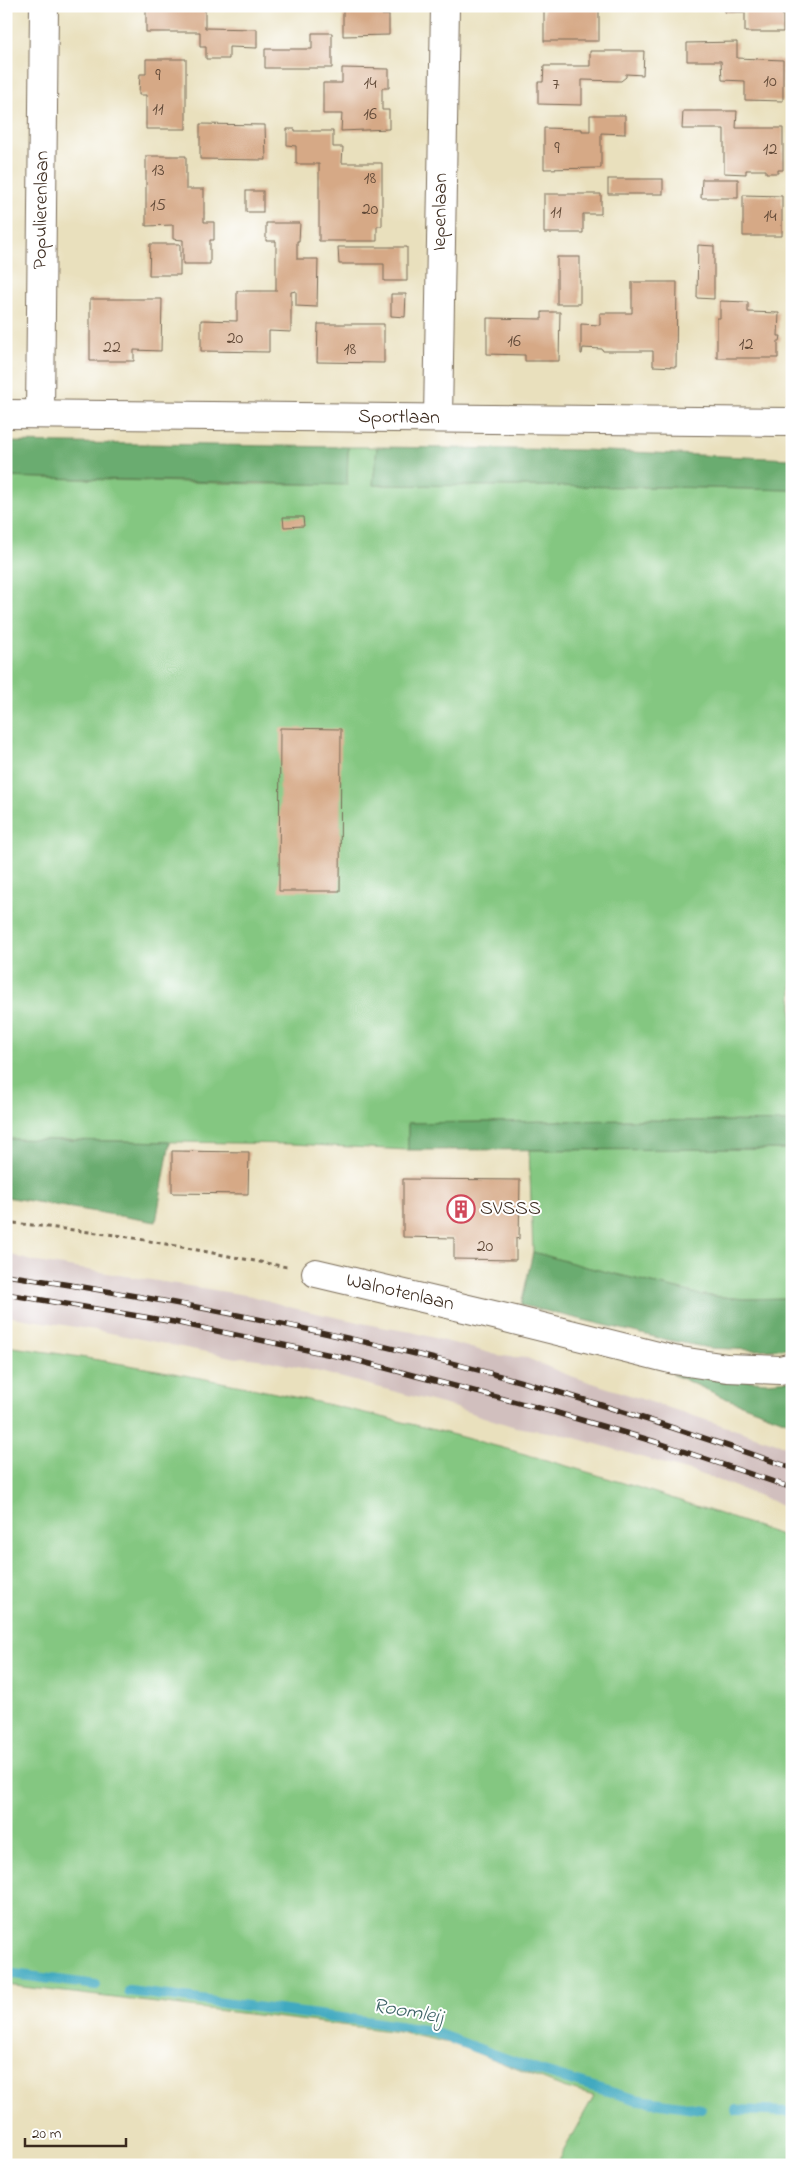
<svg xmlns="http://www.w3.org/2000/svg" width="798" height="2171" font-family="'Indie Flower',sans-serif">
	<rect width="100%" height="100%" fill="#fff"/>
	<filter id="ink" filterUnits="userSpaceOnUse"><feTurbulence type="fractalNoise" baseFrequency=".02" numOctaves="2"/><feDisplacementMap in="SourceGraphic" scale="10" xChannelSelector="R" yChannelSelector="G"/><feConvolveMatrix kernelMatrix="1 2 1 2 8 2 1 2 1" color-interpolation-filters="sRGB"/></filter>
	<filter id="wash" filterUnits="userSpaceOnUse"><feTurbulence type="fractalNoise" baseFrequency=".0096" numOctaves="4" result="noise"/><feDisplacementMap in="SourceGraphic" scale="20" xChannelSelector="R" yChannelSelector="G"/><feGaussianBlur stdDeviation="1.12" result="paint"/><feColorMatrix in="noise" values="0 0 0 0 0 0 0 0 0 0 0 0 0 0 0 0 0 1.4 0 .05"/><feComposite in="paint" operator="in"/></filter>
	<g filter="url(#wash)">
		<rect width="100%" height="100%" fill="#e9e0bd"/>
		<polygon fill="#d1bfbe" points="6,1253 31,1261 252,1296 293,1308 381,1327 412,1332 501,1356 527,1358 565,1374 792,1448 792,1512 772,1501 710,1477 610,1448 562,1434 515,1427 446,1405 316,1371 265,1360 242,1357 237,1358 95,1330 6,1316"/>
		<g fill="#84c781" stroke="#607850">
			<polygon points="348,447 377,447 373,485 666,487 792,490 792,1122 637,1120 408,1123 408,1150 293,1144 6,1139 6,477 257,484 347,484"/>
			<polygon points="792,1149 792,1298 744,1299 702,1295 586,1267 533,1252 529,1150"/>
			<path d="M6,1346C273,1383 538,1448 792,1539V2165H555L594,2096L563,2087L454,2044L399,2032L6,1985Z"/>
		</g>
		<g fill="#6bac6f" stroke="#536b46">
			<polygon points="6,442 348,447 347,485 6,477"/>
			<polygon points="377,447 583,450 792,459 792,490 666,487 373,485"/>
			<polygon points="637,1120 792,1122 792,1149 408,1150 408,1123"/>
			<polygon points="6,1139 170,1142 156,1222 6,1197"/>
			<polygon points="533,1252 586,1267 702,1295 744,1299 792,1298 792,1348 755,1350 709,1348 663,1339 521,1305"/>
			<polygon points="672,1374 766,1382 792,1380 792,1423 725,1398"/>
		</g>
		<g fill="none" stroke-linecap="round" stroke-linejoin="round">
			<g stroke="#41a9c0" stroke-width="10">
				<polyline points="6,1973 96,1985"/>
				<polyline points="129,1991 373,2022 430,2031 534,2069 634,2099 701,2109"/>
				<polyline points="736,2110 792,2112"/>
			</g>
		</g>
		<g id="blocks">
			<g fill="#d6a986">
				<polygon points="146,6 205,6 205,28 257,29 257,48 229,47 229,59 206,59 206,47 200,47 200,32 146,32"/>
				<polygon points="343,6 383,6 382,15 389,15 389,35 343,36"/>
				<rect x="544" y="6" width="55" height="35"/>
				<polygon points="725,6 783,6 783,32 745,32 745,12 725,12"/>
				<polygon points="312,33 332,33 332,68 265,68 265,49 312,49"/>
				<polygon points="737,42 737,58 783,60 783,101 745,100 745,81 722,80 721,61 687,61 687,43"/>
				<polygon points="590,51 644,51 643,75 626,74 626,77 621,81 582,80 582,105 538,104 538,82 543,82 544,66 590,66"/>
				<polygon points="146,59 186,59 186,129 146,129 146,95 139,95 139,93 140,74 146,74"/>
				<polygon points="342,68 389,69 389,88 382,88 382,110 389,110 389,129 341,131 342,114 323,114 323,83 342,83"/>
				<polygon points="683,111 737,111 736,128 783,128 783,170 778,170 778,173 766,173 766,170 746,170 746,174 724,173 724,129 682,129"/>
				<polygon points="590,115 625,115 625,134 601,133 601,168 544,169 544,128 582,129 582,131 590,131"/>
				<polygon points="200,124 265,125 266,160 200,159"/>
				<polygon points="287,129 295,129 295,131 333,131 333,147 343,147 342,163 382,163 382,226 377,226 377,241 319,241 319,164 296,164 296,146 287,145"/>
				<polygon points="146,156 186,156 186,189 204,189 204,222 214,222 214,240 210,240 210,264 183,264 183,240 173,239 173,225 146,226"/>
				<rect x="608" y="179" width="55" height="15"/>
				<polygon points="702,179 738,179 738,198 701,198"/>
				<rect x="246" y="191" width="17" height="21"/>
				<polygon points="544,194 601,194 601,214 583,214 583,233 544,233"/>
				<polygon points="743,195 782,196 782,236 743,236"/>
				<polygon points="266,223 300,223 299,241 297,241 297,259 318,259 317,307 296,306 296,291 291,292 291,332 269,331 269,352 201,351 201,320 237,321 237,291 276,291 276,241 266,241"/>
				<polygon points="150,244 180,244 180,275 149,275"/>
				<polygon points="698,245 714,246 714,299 697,298"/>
				<polygon points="338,247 407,247 407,281 384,281 384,264 339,264"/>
				<rect x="557" y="257" width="23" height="47"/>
				<polygon points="632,282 677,282 676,367 653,366 653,351 603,351 602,349 583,348 582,354 581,354 581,324 600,325 600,313 632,313"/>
				<polygon points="391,294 406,294 405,317 391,316"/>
				<polygon points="90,299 162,299 161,351 134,350 134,361 90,361"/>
				<polygon points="720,301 748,302 748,312 779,313 778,336 781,336 780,341 778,341 778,358 717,358 717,318 720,318"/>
				<polygon points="542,312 560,312 559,361 525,361 525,355 487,354 487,318 542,319"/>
				<polygon points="318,324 384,324 384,363 317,362"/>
				<polygon points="283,517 303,517 304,526 284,527"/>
				<polygon points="280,728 341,729 340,891 279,891"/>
				<polygon points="172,1151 249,1152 248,1194 172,1193"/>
				<polygon points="403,1179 520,1180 519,1239 516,1238 516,1260 454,1259 454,1238 403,1237"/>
			</g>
		</g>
	</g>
	<g filter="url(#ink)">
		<use href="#blocks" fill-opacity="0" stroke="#786a56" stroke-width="1"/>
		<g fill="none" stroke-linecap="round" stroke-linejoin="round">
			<g stroke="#786a56" stroke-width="30">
				<g id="street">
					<polyline points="6,414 792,422"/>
					<polyline points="40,414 44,6"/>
					<polyline points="438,418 445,6"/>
					<polyline points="316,1273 498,1316 674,1360 727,1368 780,1370 792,1367"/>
				</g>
			</g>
			<polyline stroke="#786a56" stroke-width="3" stroke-dasharray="4 4" stroke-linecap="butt" points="6,1222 123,1236 287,1267"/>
			<use href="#street" stroke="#fff" stroke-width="28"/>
			<g stroke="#3b2a1e" stroke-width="5.5">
				<g id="rail">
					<path d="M6,1275C186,1302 365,1337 540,1387C625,1411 708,1439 792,1468"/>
					<polyline points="6,1294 174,1322 355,1360 554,1412 656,1442 792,1488"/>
				</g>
			</g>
			<use href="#rail" stroke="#fff" stroke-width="4" stroke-dasharray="11" stroke-linecap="butt"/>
		</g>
	</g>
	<defs>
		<g id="building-ring" transform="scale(1.4375)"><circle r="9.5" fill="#fff" stroke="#d1495b" stroke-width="1.5"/><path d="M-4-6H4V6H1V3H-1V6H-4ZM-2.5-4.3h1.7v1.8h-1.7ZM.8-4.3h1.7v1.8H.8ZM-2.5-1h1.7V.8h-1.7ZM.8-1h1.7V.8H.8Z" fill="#d1495b"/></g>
	</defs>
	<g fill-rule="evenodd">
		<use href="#building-ring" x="461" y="1209"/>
	</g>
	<g text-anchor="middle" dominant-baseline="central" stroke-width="4" stroke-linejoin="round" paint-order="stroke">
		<g font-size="18" fill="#624a38">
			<text x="158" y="76">9</text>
			<text x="770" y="82">10</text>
			<text x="370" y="84">14</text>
			<text x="556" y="85">7</text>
			<text x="158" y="110">11</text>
			<text x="370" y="115">16</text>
			<text x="557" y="149">9</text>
			<text x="770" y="150">12</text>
			<text x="158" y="171">13</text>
			<text x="370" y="179">18</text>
			<text x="158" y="206">15</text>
			<text x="370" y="210">20</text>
			<text x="556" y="213">11</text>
			<text x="770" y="217">14</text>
			<text x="235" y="339">20</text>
			<text x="514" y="342">16</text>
			<text x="746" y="345">12</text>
			<text x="112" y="348">22</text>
			<text x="350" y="350">18</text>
			<text x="485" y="1247">20</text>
		</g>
		<g font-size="20" fill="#3b2a1e" stroke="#fff">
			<text transform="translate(42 210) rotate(-89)">Populierenlaan</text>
			<text transform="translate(441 212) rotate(-89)">Iepenlaan</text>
			<text transform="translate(399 418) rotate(1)">Sportlaan</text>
			<text transform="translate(400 1293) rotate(13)">Walnotenlaan</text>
		</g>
		<g font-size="20" fill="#3b2a1e" stroke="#fff" text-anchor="start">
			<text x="480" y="1209">SVSSS</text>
		</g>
		<g font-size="21" font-style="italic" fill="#3e6367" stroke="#fff">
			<text transform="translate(408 2012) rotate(10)">Roomleij</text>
		</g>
	</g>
	<rect width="798" height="2171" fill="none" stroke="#fff" stroke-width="25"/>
	<path d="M25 2138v8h101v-8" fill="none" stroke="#3b2a1e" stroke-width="2.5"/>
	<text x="32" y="2138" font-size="15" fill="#3b2a1e" stroke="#ffffff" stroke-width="4" paint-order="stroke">20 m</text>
</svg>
